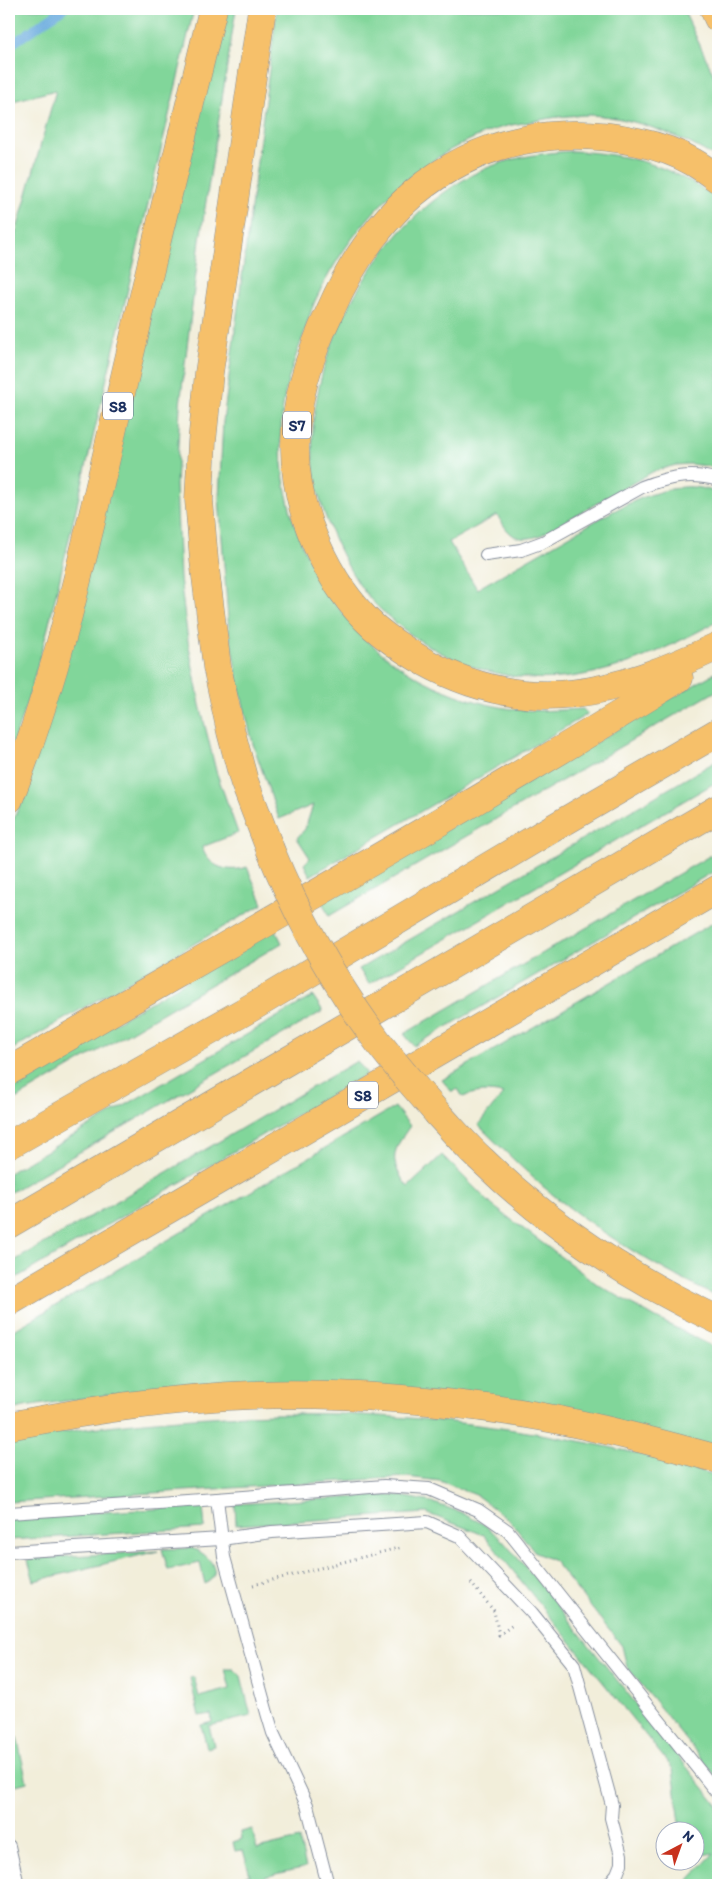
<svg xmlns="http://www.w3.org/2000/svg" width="727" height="1894" font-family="Itim,sans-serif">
	<rect width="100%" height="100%" fill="#fff"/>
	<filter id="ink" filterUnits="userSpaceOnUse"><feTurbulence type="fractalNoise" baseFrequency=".02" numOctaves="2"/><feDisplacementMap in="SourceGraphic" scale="10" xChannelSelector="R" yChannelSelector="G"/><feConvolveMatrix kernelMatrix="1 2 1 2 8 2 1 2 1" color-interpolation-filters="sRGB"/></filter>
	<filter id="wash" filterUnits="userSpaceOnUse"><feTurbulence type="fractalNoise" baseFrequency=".0096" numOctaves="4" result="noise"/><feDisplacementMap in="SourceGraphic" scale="20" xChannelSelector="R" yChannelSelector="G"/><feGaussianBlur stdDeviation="1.12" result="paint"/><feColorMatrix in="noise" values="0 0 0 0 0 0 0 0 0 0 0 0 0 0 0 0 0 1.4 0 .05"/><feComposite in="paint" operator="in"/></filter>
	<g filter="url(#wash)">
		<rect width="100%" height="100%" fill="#f2eeda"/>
		<g fill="#81d69a" stroke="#4e827c">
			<polygon points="9,9 194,9 48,628 29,696 9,755 9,258 56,90 9,102"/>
			<path d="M224,9H236L200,240L180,405L176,485L180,578L188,641L200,705L216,771L238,833L202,847C208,868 229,873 247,867L263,904L9,1051V829L26,791Z"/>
			<path d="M277,9H683L718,84V159C681,136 634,117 590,115C572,115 553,117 535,121C525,123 514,124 503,127C419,153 352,222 315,301C310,312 307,325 303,337C296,355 289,375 285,394C270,476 297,561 351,623C391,670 450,700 512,709C535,712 559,710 583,709L588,714L310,876L304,864L310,858L297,838L305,829L313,805L279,819L253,744L240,691L229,632L219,498L223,422Z"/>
			<path d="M574,151C634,155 668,165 718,199V469L707,466L689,464L676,465L654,471L539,536C514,543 509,534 497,515L449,542L477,589C510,570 543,551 576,532C608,514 640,494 677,488C691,485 705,488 718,493V621C673,645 629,668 577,676C502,688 427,657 375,604C347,576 319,511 314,471C301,362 372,233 465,179C498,159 537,153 574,151Z"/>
			<polygon points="718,671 718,690 329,916 322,902"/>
			<polygon points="718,760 718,781 369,984 359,969"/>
			<polygon points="718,851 718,869 414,1046 404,1034"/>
			<path d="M718,920V1297C662,1271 600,1233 552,1194C538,1183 525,1170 512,1158L478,1125L503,1094C488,1091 477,1091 463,1097L458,1089L452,1092L442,1080Z"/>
			<polygon points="275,929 282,943 9,1103 9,1085"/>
			<polygon points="313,996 323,1011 9,1193 9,1173"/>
			<polygon points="357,1061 367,1074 9,1282 9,1264"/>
			<path d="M395,1107L410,1126C392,1151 388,1161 408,1187L442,1155L493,1206L597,1284L656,1318L718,1349V1446L242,1384L140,1390L24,1407L9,1411V1333Z"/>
			<path d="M274,1414C303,1414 332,1413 361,1415C481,1421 604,1440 718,1476V1779L627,1667L622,1646L554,1561L536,1553L509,1520L476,1495L440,1481L407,1477L9,1502V1442C96,1424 185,1417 274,1414Z"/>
			<polygon points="395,1495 431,1502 460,1512 485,1525 503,1541 540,1584 718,1806 718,1885 684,1885 714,1853 695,1856 694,1832 681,1831 673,1769 484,1535 426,1513 236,1525 235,1504"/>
			<polygon points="203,1506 205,1528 9,1540 9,1518"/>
			<path d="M191,1548C207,1552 226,1573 205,1584L200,1563L168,1570L162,1549Z"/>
			<polygon points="158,1551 34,1581 28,1560 39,1558"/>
			<polygon points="225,1669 234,1669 241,1676 251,1716 209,1726 214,1746 207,1748 201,1725 212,1722 211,1714 199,1716 190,1678 194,1677 199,1697 230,1689"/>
			<polygon points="17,1737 27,1782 9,1787 9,1739"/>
			<polygon points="252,1829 257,1849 299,1839 306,1867 264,1877 266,1885 245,1885 243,1877 250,1875 243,1850 235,1851 233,1842 242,1839 241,1832"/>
		</g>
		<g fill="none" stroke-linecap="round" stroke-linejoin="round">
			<polyline stroke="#6aacde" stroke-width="9" points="9,46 63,9"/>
		</g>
	</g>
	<g filter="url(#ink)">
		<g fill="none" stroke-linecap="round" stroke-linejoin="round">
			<g stroke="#868e9c" stroke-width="14">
				<g id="lane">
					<path d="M486,555L521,550L543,542L642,487C668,477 692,472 718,480"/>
					<polyline points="217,1499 224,1557 267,1713 273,1733 307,1805 328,1885"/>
					<polyline points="9,1513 217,1499 384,1486 429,1489 478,1510 508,1531 718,1794"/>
					<polyline points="9,1552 221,1539 272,1532 427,1522 459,1536 532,1613 574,1665 612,1805 611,1818 621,1855 621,1864 617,1874 608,1885"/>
					<polyline points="9,1846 18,1885"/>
				</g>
			</g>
			<g stroke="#868e9c" stroke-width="29">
				<g id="highway">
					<polyline points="262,9 209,373 202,442 199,500 204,560 217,667 231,732 244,781 270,849"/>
					<polyline points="714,9 718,18"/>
					<path d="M718,179C710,173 702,167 693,162C676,152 657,146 638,142C557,124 478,140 414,193C378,224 350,266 331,309C311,351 295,399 295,446C294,510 327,584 374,627C389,640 406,651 423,661C528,720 616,694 718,646"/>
					<path d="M9,799C57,679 84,553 113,428C145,288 179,148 213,9"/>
					<path d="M9,1071C233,941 459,814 679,678"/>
					<path d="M438,1114C453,1130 467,1147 483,1161C551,1227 633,1280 718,1320"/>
					<polyline points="9,1145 254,1006 548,831 718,732"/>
					<polyline points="9,1224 718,809"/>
					<polyline points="9,1302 718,889"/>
					<path d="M9,1426C89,1410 170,1398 252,1395C344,1392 448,1400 538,1416C599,1427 659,1443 718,1459"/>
				</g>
			</g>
			<g stroke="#868e9c" stroke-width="3" stroke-dasharray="1 4" stroke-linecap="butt">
				<polyline points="471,1583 494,1611 499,1635 514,1624"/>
				<polyline points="253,1585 402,1547"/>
			</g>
			<use href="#lane" stroke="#fff" stroke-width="12"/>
			<use href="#highway" stroke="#f6c06b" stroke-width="28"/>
			<g stroke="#868e9c" stroke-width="29" stroke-linecap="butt">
				<path id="highway-bridge" d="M270,849C297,915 331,977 373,1035C393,1063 416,1088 438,1114"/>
			</g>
			<use href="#highway-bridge" stroke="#f6c06b" stroke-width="28"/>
		</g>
	</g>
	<g text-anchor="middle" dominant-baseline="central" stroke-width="4.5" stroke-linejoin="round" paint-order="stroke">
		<g fill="#fff" stroke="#5f6d8e" stroke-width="1">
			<rect x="103" y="392.5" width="30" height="27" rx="4"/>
			<rect x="283" y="411.5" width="28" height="27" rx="4"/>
			<rect x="348" y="1081.5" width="30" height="27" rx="4"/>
		</g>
		<g font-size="16" font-weight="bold" fill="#1b2f5e">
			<text x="118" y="406">S8</text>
			<text x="297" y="425">S7</text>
			<text x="363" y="1095">S8</text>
		</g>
	</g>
	<rect width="727" height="1894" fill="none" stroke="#fff" stroke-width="30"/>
	<g transform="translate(680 1846) rotate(41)"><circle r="24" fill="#ffffff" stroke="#a4acbf"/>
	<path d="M0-4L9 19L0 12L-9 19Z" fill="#c8321e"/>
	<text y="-8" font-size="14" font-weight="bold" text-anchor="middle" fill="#1b2f5e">N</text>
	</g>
</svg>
